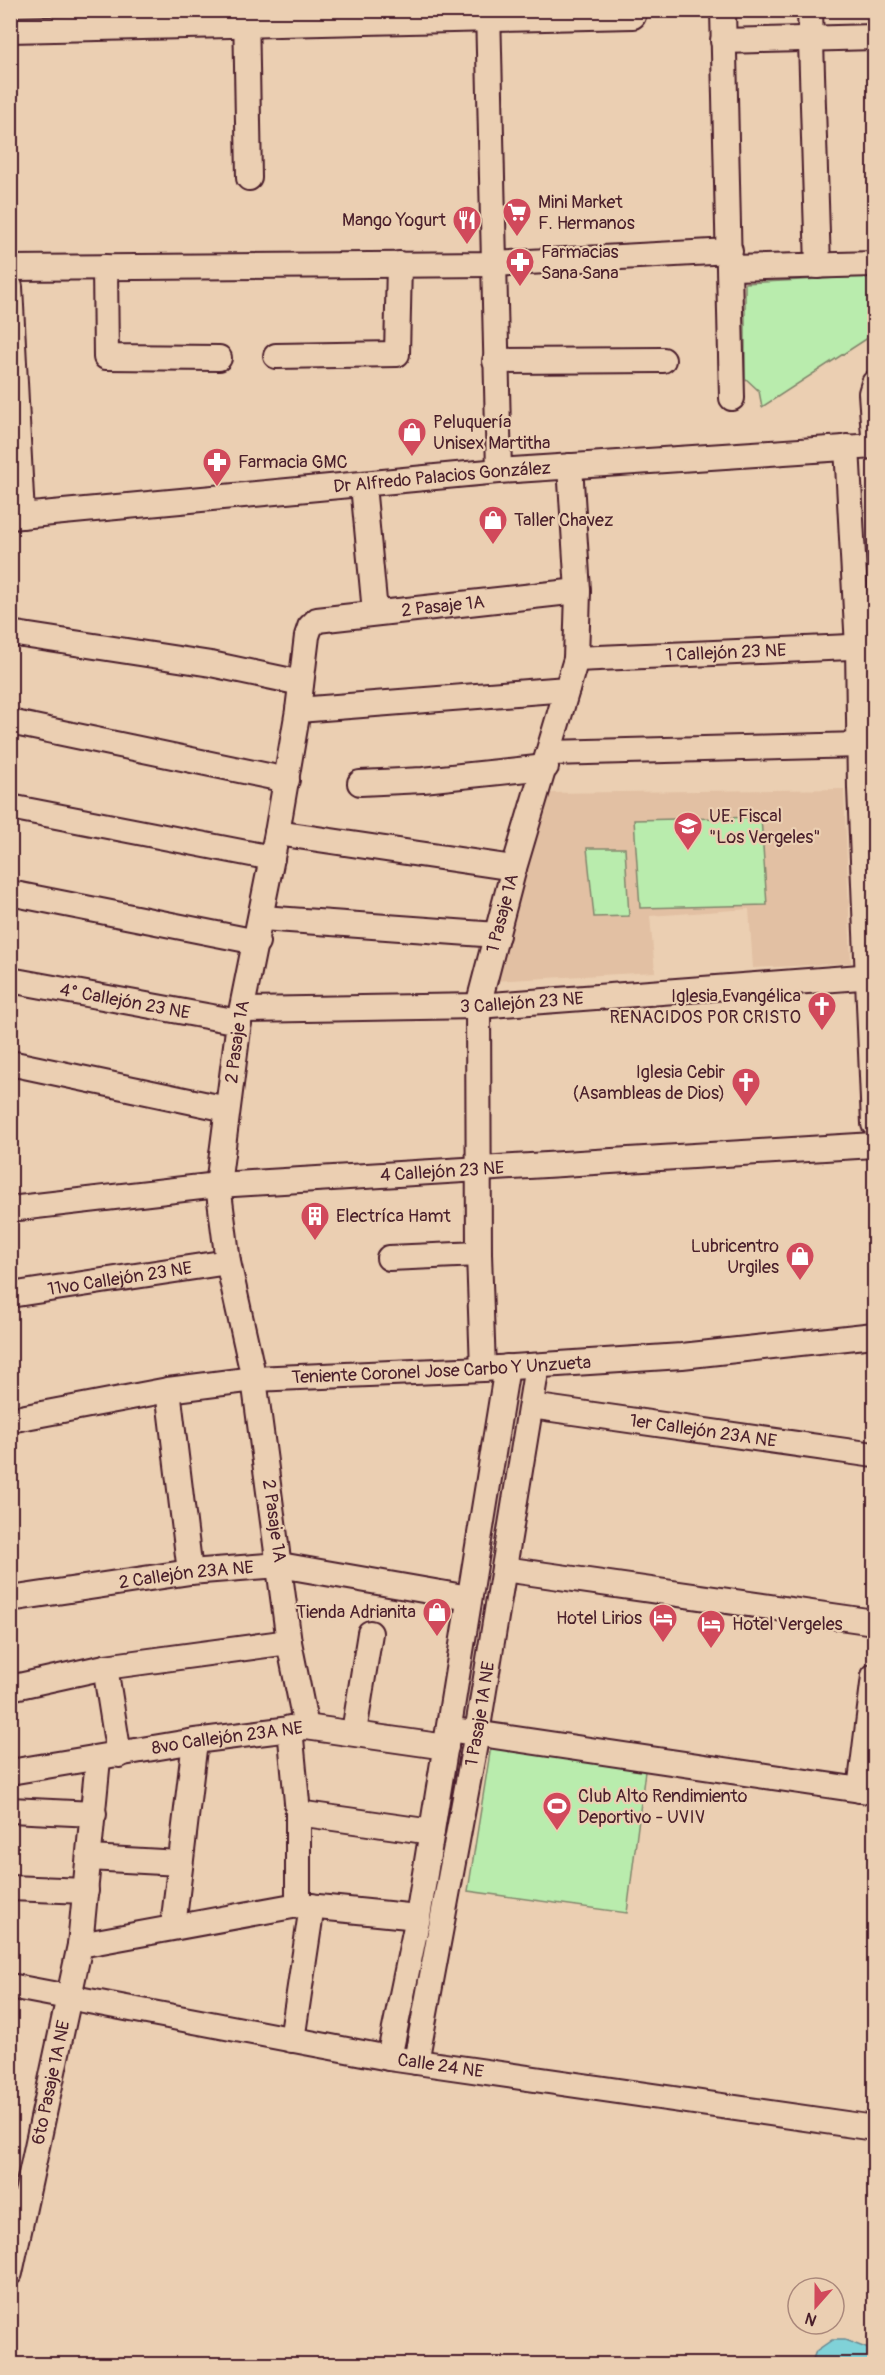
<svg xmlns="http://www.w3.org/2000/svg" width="885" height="2375" font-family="Pangolin,sans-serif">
	<rect width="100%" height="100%" fill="#ebcfb2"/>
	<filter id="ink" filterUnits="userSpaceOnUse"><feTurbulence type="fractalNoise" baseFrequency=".0167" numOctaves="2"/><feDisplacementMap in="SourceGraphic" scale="12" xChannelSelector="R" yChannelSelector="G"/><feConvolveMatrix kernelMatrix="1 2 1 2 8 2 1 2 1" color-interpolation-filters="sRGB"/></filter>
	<g filter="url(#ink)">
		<polygon fill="#e2c0a3" points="844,789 851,963 753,968 749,909 650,916 655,972 493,981 547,793"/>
		<g fill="#b9ecad" stroke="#82866c" stroke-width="1.5">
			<polygon points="874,276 874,334 762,407 759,391 745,378 745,283"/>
			<polygon points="761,817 767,905 640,908 634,820"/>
			<polygon points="587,848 625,848 629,916 594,917"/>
			<polygon points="491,1746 645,1771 627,1913 468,1891"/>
		</g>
		<polygon fill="#80d2d8" stroke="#6a8a93" stroke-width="1.5" points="832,2340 845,2340 874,2351 874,2364 811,2364 816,2351"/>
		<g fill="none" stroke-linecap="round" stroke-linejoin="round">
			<g stroke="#4a1f2b" stroke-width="28">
				<g id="minor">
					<polyline points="246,10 249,178"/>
					<polyline points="488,10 499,471"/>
					<polyline points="723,10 732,398"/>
					<polyline points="810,10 818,266"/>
					<polyline points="10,30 633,16"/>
					<polyline points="723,41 874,37"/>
					<polyline points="105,267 106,357 219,358"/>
					<polyline points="10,268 493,264 730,251"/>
					<polyline points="731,268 874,264"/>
					<polyline points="10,287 22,516"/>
					<polyline points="276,356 397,354 399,264"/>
					<polyline points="495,361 663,360"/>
					<polyline points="874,383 871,393 874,436"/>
					<polyline points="847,447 858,647 860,788 874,1124"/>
					<polyline points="363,485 375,612"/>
					<path id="s1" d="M10,517L499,471L874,446"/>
					<polyline points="10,633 211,664 301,683"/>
					<path id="s2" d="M576,659L872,646"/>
					<polyline points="298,710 567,689"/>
					<polyline points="10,722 287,780"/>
					<polyline points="550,753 860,745"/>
					<polyline points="360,783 423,780 546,767"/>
					<polyline points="10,807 272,858"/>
					<polyline points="277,833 514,868"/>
					<polyline points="10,893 257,942"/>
					<polyline points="262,918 497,935"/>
					<path id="s3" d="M10,980L239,1022"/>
					<path id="s4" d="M242,1010L478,1006L874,976"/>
					<polyline points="10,1063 227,1109"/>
					<path id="s5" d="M10,1209L218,1185L874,1145"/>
					<polyline points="389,1258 479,1254"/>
					<path id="s6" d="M10,1295L228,1262"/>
					<path id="s7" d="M483,1369L479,1254L478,1006L514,868L576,659L578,591L570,466"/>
					<polyline points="168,1390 190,1572"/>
					<path id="s8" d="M531,1406L874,1455"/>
					<path id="s9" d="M10,1420L168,1390L254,1379L483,1369L682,1356L874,1335"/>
					<polyline points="504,1569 874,1622"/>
					<path id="s10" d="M10,1599L190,1572L280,1565L469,1598"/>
					<polyline points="105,1667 119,1755"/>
					<polyline points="10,1688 105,1667 289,1642"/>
					<path id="s11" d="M306,1727L289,1642L254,1379L228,1262L218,1185L239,1022L277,833L298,710L307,636L310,627L317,620L578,591"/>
					<polyline points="290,1728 298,1813 298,1905"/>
					<polyline points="461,1731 874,1792"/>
					<polyline points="354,1732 370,1633"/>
					<path id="s12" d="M10,1772L195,1741L306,1727L446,1747"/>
					<polyline points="860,1790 874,1676"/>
					<polyline points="10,1810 94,1814"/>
					<polyline points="298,1813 432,1832"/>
					<polyline points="89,1858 180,1863"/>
					<polyline points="10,1888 86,1891"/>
					<polyline points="173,1927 195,1741"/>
					<polyline points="80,1945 98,1759"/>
					<path id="s13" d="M10,1986L389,2058L874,2128"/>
					<polyline points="292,2040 312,1906"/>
					<polyline points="389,2058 418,1917 507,1367"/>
					<path id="s14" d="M416,2062L477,1733L537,1366"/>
					<path id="s15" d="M10,2273L80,1945L298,1905L418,1917"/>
				</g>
			</g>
			<use href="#minor" stroke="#ebcfb2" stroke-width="24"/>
		</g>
	</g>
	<defs>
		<g id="supermarket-pin" transform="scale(1.5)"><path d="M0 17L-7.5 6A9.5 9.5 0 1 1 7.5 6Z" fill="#d1495b" stroke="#ebcfb2"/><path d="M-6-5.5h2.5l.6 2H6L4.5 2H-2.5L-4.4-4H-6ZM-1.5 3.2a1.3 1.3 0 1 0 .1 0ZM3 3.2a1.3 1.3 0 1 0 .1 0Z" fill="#fff"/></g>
		<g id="restaurant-pin" transform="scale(1.5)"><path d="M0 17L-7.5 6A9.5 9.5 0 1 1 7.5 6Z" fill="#d1495b" stroke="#ebcfb2"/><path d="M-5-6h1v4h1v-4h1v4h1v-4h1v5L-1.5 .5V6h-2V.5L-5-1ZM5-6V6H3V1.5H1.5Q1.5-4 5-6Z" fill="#fff"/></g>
		<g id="pharmacy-pin" transform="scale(1.5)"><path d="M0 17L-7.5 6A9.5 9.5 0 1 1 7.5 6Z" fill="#d1495b" stroke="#ebcfb2"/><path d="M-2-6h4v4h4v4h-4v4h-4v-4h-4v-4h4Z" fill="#fff"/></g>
		<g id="shop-pin" transform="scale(1.5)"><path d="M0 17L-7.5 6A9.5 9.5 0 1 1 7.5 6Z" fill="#d1495b" stroke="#ebcfb2"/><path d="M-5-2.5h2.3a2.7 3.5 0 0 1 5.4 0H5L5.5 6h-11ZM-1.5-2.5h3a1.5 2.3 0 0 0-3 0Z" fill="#fff"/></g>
		<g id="school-pin" transform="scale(1.5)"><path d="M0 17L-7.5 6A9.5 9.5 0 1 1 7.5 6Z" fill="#d1495b" stroke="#ebcfb2"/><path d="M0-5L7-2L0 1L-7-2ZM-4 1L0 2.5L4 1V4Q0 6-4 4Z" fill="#fff"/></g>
		<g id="church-pin" transform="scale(1.5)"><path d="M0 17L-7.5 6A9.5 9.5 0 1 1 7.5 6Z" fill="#d1495b" stroke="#ebcfb2"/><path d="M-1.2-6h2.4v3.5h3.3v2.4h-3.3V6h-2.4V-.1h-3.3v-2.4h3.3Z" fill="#fff"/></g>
		<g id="building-pin" transform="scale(1.5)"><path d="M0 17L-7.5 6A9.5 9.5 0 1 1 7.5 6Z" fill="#d1495b" stroke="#ebcfb2"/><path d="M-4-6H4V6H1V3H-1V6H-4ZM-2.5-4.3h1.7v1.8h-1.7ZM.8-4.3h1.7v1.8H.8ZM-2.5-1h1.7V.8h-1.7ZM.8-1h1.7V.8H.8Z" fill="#fff"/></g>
		<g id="hotel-pin" transform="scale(1.5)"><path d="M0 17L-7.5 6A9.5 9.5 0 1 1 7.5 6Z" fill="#d1495b" stroke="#ebcfb2"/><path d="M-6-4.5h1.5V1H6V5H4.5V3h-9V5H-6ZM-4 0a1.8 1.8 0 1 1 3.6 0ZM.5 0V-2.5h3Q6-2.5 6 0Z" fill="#fff"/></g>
		<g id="stadium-pin" transform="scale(1.5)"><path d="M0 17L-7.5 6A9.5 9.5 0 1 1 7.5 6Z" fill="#d1495b" stroke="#ebcfb2"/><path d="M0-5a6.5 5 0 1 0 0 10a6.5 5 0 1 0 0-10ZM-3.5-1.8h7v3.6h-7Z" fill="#fff"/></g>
	</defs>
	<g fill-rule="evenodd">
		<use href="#supermarket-pin" x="517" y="212"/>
		<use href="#restaurant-pin" x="467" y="220"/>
		<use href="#pharmacy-pin" x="520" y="262"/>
		<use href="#shop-pin" x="412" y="432"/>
		<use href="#pharmacy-pin" x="217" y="462"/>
		<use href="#shop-pin" x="493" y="520"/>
		<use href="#school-pin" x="688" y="826"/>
		<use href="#church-pin" x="822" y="1006"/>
		<use href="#church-pin" x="746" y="1082"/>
		<use href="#building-pin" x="315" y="1216"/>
		<use href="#shop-pin" x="800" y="1256"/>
		<use href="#shop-pin" x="437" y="1612"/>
		<use href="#hotel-pin" x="663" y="1618"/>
		<use href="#hotel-pin" x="711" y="1624"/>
		<use href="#stadium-pin" x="557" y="1806"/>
	</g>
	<g text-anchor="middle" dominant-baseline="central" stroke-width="4.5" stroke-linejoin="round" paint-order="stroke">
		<g font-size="18" fill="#4a1f2b" stroke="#ebcfb2" text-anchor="start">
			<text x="538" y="202">Mini Market<tspan x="538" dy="21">F. Hermanos</tspan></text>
			<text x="446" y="220" text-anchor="end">Mango Yogurt</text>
			<text x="541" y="252">Farmacias<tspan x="541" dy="21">Sana Sana</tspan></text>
			<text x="433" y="422">Peluquería<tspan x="433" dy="21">Unisex Martitha</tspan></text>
			<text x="238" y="462">Farmacia GMC</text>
			<text x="514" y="520">Taller Chavez</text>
			<text x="709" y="816">UE. Fiscal<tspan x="709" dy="21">"Los Vergeles"</tspan></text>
			<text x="801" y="996" text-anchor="end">Iglesia Evangélica<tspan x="801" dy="21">RENACIDOS POR CRISTO</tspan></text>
			<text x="725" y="1072" text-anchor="end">Iglesia Cebir<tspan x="725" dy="21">(Asambleas de Dios)</tspan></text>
			<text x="336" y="1216">Electríca Hamt</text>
			<text x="779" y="1246" text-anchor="end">Lubricentro<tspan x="779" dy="21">Urgiles</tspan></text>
			<text x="416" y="1612" text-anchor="end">Tienda Adrianita</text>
			<text x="642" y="1618" text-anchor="end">Hotel Lirios</text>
			<text x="732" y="1624">Hotel Vergeles</text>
			<text x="578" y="1796">Club Alto Rendimiento<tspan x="578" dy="21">Deportivo - UVIV</tspan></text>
		</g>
		<g font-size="18" fill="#4a1f2b" stroke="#ebcfb2">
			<text stroke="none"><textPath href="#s1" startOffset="434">Dr Alfredo Palacios González</textPath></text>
			<text stroke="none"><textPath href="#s11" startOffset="1252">2 Pasaje 1A</textPath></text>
			<text stroke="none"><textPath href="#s2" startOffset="150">1 Callejón 23 NE</textPath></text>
			<text stroke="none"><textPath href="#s7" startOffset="459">1 Pasaje 1A</textPath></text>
			<text stroke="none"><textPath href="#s3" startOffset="117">4° Callejón 23 NE</textPath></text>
			<text stroke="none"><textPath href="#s4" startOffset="280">3 Callejón 23 NE</textPath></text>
			<text stroke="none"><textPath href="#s11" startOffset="694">2 Pasaje 1A</textPath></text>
			<text stroke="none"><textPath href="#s5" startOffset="434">4 Callejón 23 NE</textPath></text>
			<text stroke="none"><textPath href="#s6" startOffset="111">11vo Callejón 23 NE</textPath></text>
			<text stroke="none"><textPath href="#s9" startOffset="435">Teniente Coronel Jose Carbo Y Unzueta</textPath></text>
			<text stroke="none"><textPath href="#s8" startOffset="174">1er Callejón 23A NE</textPath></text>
			<text transform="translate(274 1521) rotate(82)">2 Pasaje 1A</text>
			<text stroke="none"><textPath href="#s10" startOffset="178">2 Callejón 23A NE</textPath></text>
			<text stroke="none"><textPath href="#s14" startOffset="354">1 Pasaje 1A NE</textPath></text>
			<text stroke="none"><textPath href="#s12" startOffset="220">8vo Callejón 23A NE</textPath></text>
			<text stroke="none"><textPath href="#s13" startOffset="438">Calle 24 NE</textPath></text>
			<text stroke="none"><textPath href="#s15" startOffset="195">6to Pasaje 1A NE</textPath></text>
		</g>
	</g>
	<rect width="885" height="2375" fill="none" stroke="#ebcfb2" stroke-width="36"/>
	<rect x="18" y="18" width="849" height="2339" fill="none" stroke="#4a1f2b" stroke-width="2" filter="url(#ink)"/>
	<g transform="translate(816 2306) rotate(201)"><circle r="28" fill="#ebcfb2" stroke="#ab897c" stroke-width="1.5"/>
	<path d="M0-4.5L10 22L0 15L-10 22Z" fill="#d1495b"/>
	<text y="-9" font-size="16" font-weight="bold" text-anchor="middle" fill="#4a1f2b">N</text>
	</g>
</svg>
